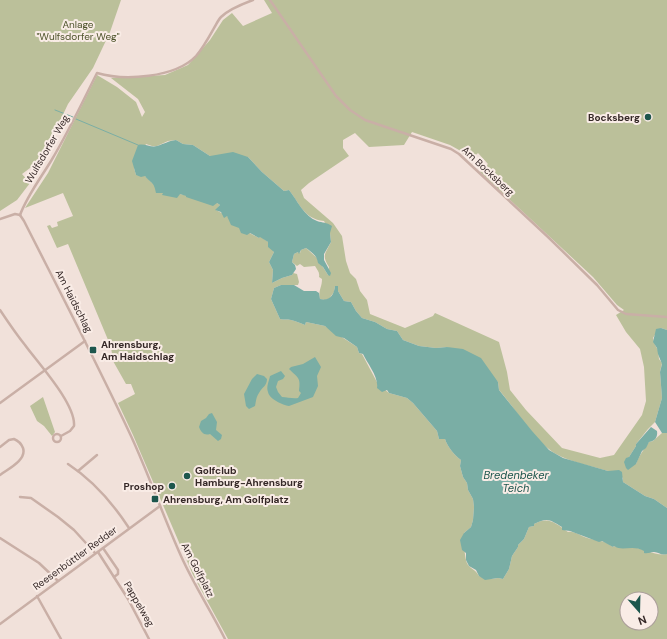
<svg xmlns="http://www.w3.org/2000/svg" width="667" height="639" font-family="'DM Sans',sans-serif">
	<rect width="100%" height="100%" fill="#f1e1da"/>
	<g fill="#bbc09a" fill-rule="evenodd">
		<polygon points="0,0 121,0 110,32 93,68 68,104 42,159 22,174 30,183 17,200 0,211"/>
		<path d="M264,0H667V330L661,328L656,333L653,338L655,345L658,350L659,359L662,363L660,372L662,398L655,422L648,429L636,444V446L629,457L636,464C639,455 644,450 649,442L653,441L662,433H667V508L654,499L645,496L623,482V478L614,471H608C591,466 570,462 556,454C535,442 515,408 499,390L498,382L447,347L436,348L419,346L403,340L397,331L387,329L375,322L362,318L356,311L351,302L344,301L335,286L334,292L329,299L325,300L320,299C318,290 322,288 322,279L319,277C320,272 317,270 315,266L304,267L300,264L297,266L292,262L294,254L298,252L300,253L301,250L306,248L317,258L328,275L329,267C321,255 326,253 331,242L330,233L324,221C304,219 300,204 289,190L284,191L262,172L248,157L210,156L193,145L183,144L176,140L168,141L157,146H152L146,144L134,168L136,175L145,176L163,193L180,194L217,203L220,205L216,210L227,216L240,228L259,238L260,236L268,242L274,252L269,262L273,270L272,283L282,278L292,275L293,273L297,274L299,282L298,285H281L274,288L271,299L280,319C284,320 287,319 291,320C296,321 300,323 305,325L306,322L325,326L357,347L359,353L362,354L378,384L389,393L407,398L413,403L437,431L439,439H445C447,446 455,456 461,460L460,466L463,477L467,483L468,490L473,499L474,507L473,520L471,527L464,533C464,541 464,559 468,565C472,570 475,569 479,576L492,579L498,578L503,579L509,569L512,556L518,547V545L524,539L529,527L534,526V524C549,516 555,523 568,532C573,531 578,534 582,536C592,541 604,539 613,547L614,546C621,549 626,546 632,547C642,548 658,557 667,554V639H228L193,575L133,435L118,403L135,394L131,384H126L113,361L111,347L68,244L57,248L47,226L50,225L52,228L58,226L57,222L73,216L63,193L25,208L48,173L97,75L117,87L136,102L142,117L145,112L138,99L111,78L165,75L188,65L210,40L223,20L232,13L243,26L272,13ZM412,132L450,145L459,150L470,160L478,153L488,164L480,172L593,277L617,305L624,310L616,315L626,332L640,349L644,367L646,401L642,415L614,455L600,458L562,448L526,410L510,390L507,372L499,342L435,313L433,316L405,328L370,314L367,300L360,291L356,279L350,273L346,261L342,236L333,223L304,198L301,190L309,183L349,156L343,148V140L355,133L369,147L404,145ZM627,599H651V623H627Z"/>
		<polygon points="43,397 55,432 52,436 44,426 37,421 30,406"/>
	</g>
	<g fill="#7aaea5">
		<path d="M176,140L183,144L193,145L210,156L233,152L248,157L262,172L284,191L289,190C297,200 304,216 317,221C323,223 326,222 332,226L330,233L331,242L324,254V260L331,273L330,276L328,275L323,267L318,263C317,255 311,252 306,248L301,250L299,254L298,252L294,254L292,262L295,265L296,269L292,275L282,278L272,283L273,270L269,262L274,252L268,247V242L260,237L259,238L250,233L247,235L241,233L239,228L231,225L227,216L224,218L221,212L215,210L220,205L217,203L213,206L186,197V196L180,194L177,198L162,195L163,193H156C154,181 151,184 145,176L141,177L136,175L132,161L138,145C145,143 151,148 157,146C164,144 168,141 176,140Z"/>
		<path d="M281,285H294L304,291H316L319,293L320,299C330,301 334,295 335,286H338V291L344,301L351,302L356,311L362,318L375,322L387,329L397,331L403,340L419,346L436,348L447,347L463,349L481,358L498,382L499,390L532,431L549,450L563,458L608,471L619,470L622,472L623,482L645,496L654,499L667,508V554C661,556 659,552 654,552C650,552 648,554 644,553V551C632,544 623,552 614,546L613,547L602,541L599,542L570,531L562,530V527C550,520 548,517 534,524V526L529,527L524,539L518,545V547L512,556L509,569L503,579L498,578L485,580L479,576L476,570L469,566L466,560V553L462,550L460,540L464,533L471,527L473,520L474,507L473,499L468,490L467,483L463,477L460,466L461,460C455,456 447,446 445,439H439L437,431L413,403L407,398L389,393L387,390L382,392L377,388C379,377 367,363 363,354L359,353L357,347L344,338L336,336L325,326L306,322L305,325C300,323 296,321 291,320C287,319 284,320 280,319L271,299L274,288Z"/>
		<polygon points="661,328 667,330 667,433 662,433 655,422 662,398 660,372 662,364 658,354 657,348 653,342 656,329"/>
		<path d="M315,357L321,367L317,376L318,386L313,397L289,406C283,405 269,399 268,392C266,387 269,381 270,376L281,371L285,376L283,379L278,381L276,387L278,392L282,397C287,397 293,399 298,398L301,393L299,391C301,377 298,378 289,369L291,367L303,364Z"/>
		<path d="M257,374L264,376L267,379C267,386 262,387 259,393C256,397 256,402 255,406L249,409L246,406L244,394L252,379Z"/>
		<path d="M212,413L217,422L216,430L222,435L221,439L218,441L210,434C204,436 201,432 199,427L201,421L206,418L209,414Z"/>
		<path d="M651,427L657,431C658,437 655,441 649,442L646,448L642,451L636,464L628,470L626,468L624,462L626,458L629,457L636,446V444Z"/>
	</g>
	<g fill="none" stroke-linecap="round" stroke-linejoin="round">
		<g stroke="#7aaea5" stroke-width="1">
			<polyline points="55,110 73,117"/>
			<polyline points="76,119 138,145"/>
		</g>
		<g stroke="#c9afa6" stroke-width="2.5">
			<polyline points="270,0 336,96 350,110 365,120 451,149 459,154 548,237 597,285 618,310 626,314 667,317"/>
			<path d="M20,215L24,221C60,292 97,363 131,436C149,475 163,516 181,556C194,585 211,611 225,639"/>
			<path d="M20,215C27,196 40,179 51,161C68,133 82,103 97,73C124,81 175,78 196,56C203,48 209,37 214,28C216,25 218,20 221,17C229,9 242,4 253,0"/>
			<polyline points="0,219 15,214 20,215"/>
			<path d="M0,310C8,322 16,334 25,345C38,363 76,404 74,426L70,431L61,436"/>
			<polyline points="0,403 85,341"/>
			<circle cx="57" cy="438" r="4"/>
			<path d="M0,447L9,440L14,439C19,441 21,443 23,448C27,460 8,469 0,475"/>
			<path d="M68,464C94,481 112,502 129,528"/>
			<polyline points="78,471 97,455"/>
			<polyline points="20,497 31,498 58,517 74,530 95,553"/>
			<polyline points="0,538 39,563 58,581"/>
			<polyline points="103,548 118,570 118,574 114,577"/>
			<polyline points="98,552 128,599 149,639"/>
			<polyline points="37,596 61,639"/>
			<polyline points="0,624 160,506"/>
		</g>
	</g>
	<g fill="#1d564d" stroke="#f9ece6" stroke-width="1.5">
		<circle cx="648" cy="117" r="4"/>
		<rect x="89" y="346" width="8" height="8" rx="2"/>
		<circle cx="187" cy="476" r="4"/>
		<circle cx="172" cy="486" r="4"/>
		<rect x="151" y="495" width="8" height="8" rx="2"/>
	</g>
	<g text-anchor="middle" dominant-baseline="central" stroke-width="4" stroke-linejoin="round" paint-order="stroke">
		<g font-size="10" fill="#4d532b" stroke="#f9ece6">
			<text x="78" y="24">Anlage<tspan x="78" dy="12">"Wulfsdorfer Weg"</tspan></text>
		</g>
		<g font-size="10" font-weight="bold" fill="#352827" stroke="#f9ece6" text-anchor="start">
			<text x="640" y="117" text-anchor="end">Bocksberg</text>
			<text x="101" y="344">Ahrensburg,<tspan x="101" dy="12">Am Haidschlag</tspan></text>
			<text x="195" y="470">Golfclub<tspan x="195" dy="12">Hamburg-Ahrensburg</tspan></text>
			<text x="164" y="486" text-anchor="end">Proshop</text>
			<text x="163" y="499">Ahrensburg, Am Golfplatz</text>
		</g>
		<g font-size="10" fill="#352827" stroke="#f9ece6">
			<text transform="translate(47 149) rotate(-60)">Wulfsdorfer Weg</text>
			<text transform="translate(488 171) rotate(43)">Am Bocksberg</text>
			<text transform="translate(74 301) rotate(63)">Am Haidschlag</text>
			<text transform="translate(75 558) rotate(-36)">Reesenbüttler Redder</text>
			<text transform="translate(198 570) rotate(63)">Am Golfplatz</text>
			<text transform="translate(139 604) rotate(60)">Pappelweg</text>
		</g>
		<g font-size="11" font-style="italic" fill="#1d564d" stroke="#f9ece6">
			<text x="516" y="475">Bredenbeker<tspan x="516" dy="13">Teich</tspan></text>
		</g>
	</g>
	<g transform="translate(639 611) rotate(160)"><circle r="19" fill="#f9ece6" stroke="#ab9e9a"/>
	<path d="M0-3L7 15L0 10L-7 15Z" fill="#1d564d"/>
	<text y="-6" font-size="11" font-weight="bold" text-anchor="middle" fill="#352827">N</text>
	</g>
</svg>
